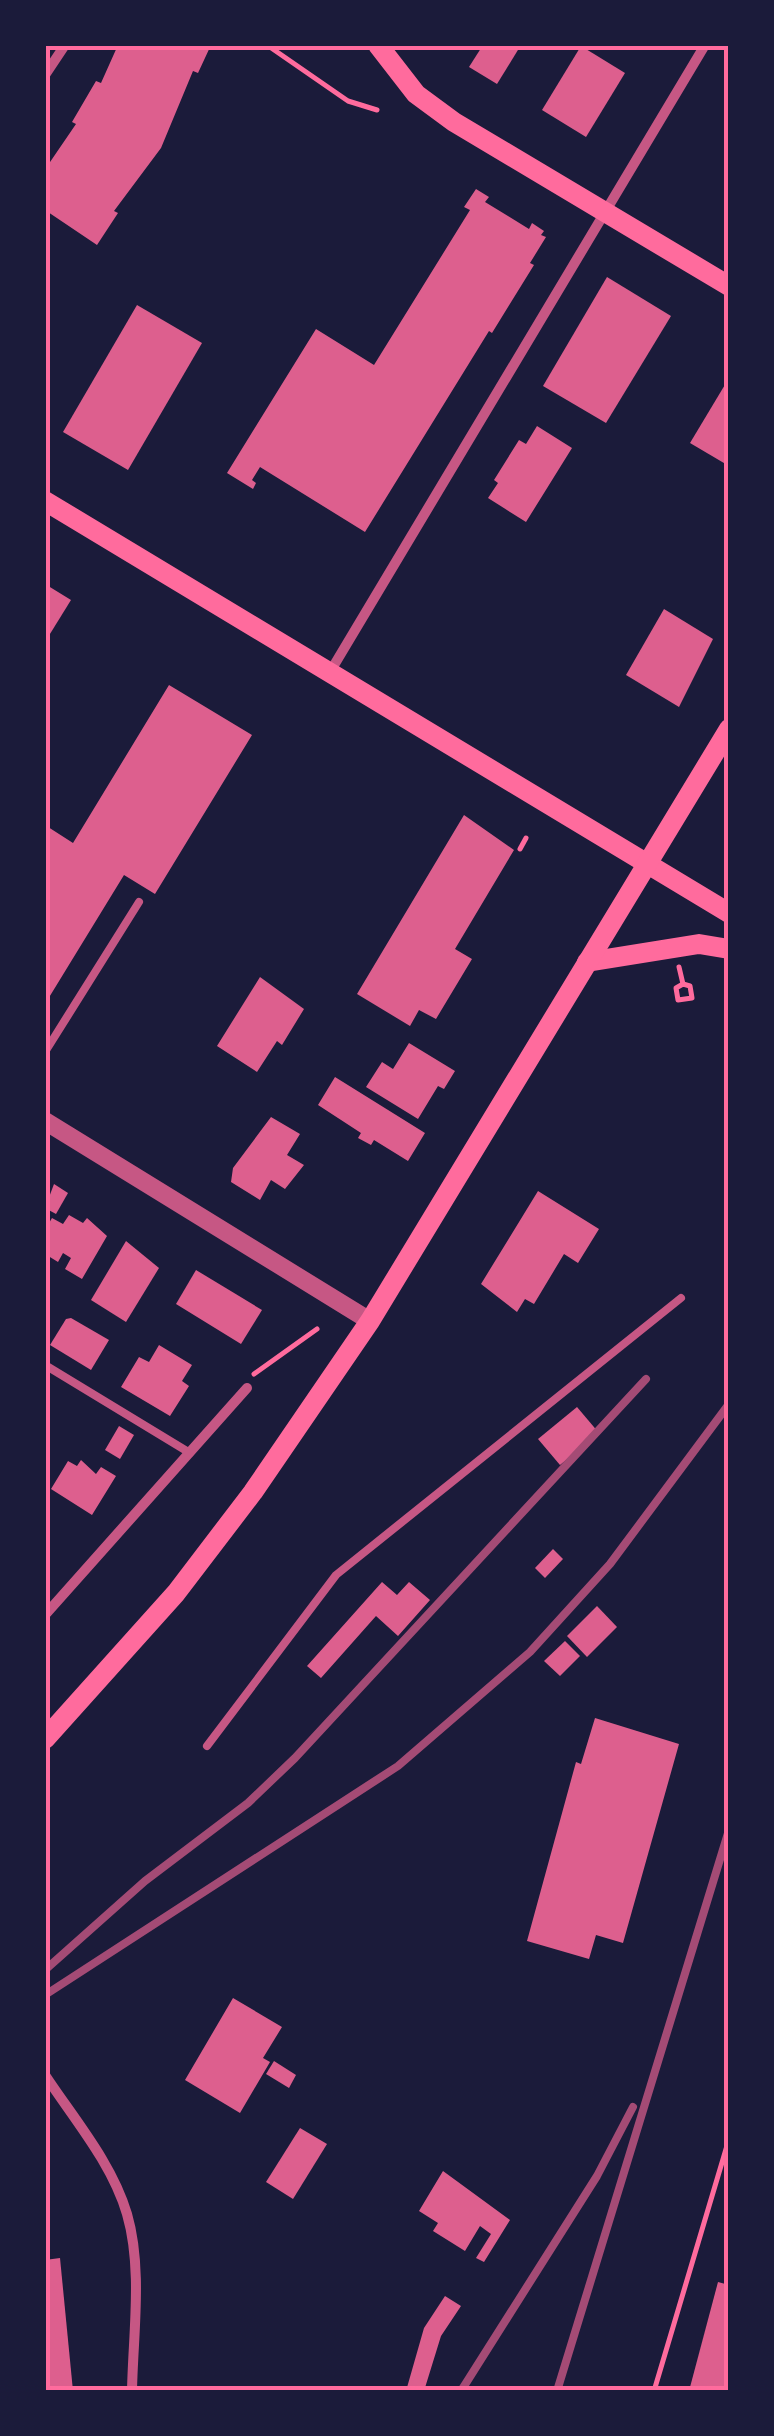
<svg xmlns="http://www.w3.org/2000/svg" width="774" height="2436" font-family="'DejaVu Sans',sans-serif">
	<rect width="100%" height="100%" fill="#1b1b3a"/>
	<g fill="#dd5f8e">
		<polygon points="118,45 211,45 198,73 193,71 161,148 114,211 118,213 97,245 45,210 45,162 48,165 76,124 72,122 96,81 101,83"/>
		<polygon points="483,45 521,45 497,84 469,67"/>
		<polygon points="581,46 625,73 586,137 542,110"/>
		<polygon points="476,189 489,197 485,202 529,229 532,223 544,231 541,235 546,237 530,263 534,265 492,333 489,331 365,532 260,467 252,480 256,483 253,489 227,473 316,329 374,365 470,210 464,207"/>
		<polygon points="607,277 671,316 606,423 543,386"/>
		<polygon points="137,305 202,343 128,470 63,432"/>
		<polygon points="729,378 729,466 690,443"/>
		<polygon points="537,426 572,448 526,522 488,498 498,483 494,480 519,440 526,444"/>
		<polygon points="45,584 71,600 45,642"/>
		<polygon points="664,609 713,639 679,707 626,675"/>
		<polygon points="169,685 252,735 155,894 124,875 45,1004 45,825 73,843"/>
		<polygon points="464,815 514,850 455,949 472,959 436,1019 419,1010 410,1026 357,994"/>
		<polygon points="260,977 304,1009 282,1045 277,1041 257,1072 217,1046"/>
		<polygon points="409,1043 455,1071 444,1089 438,1086 418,1119 366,1087 382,1062 393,1069"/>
		<polygon points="335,1077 425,1133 408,1161 374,1140 371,1145 358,1138 361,1133 318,1105"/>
		<polygon points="271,1117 300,1134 287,1155 304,1165 285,1189 271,1180 260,1200 231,1182 233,1168"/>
		<polygon points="54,1184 68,1193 56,1214 45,1208"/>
		<polygon points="538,1191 599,1229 578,1263 564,1254 534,1304 525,1299 517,1312 481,1284"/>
		<polygon points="69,1215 83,1223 87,1218 107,1236 82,1279 65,1269 71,1258 63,1253 58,1262 45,1254 45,1230 52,1218 63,1224"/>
		<polygon points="126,1241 159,1268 126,1322 91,1300"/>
		<polygon points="196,1270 262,1310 241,1344 176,1304"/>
		<polygon points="71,1318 109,1340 91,1370 50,1345 66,1319"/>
		<polygon points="159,1345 192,1365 182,1381 189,1386 170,1416 121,1387 139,1357 149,1362"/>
		<polygon points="577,1407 599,1433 560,1465 538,1439"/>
		<polygon points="119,1426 134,1435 120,1459 105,1450"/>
		<polygon points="81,1460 96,1474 101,1467 116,1476 92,1515 51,1489 68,1461 77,1466"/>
		<polygon points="553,1549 563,1559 545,1578 535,1568"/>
		<polygon points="382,1582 397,1595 409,1582 430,1600 398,1636 376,1616 321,1678 307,1666"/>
		<polygon points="597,1606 617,1627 587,1657 567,1636"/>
		<polygon points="565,1641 580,1656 560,1676 544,1661"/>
		<polygon points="595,1718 679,1744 623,1943 596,1935 589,1959 527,1941 576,1762 581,1764"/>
		<polygon points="233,1998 282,2027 263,2058 270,2062 240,2113 185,2080"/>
		<polygon points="274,2061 296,2075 289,2088 266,2074"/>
		<polygon points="300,2128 327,2144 293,2199 266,2182"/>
		<polygon points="443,2171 510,2220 484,2262 476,2258 491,2234 480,2226 465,2251 433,2231 438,2223 419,2211"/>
		<polygon points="60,2258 73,2391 45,2391 45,2260"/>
		<polygon points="718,2282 729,2285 729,2391 689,2391"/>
		<polygon points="445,2296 461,2306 441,2336 424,2391 406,2391 424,2328"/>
	</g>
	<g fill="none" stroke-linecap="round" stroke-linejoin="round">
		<g stroke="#ff6b9d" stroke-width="5">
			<polyline points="267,45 348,101 377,110"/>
			<polyline points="520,849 526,838"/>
			<polyline points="679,967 683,984"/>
			<polygon points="683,984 690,986 692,998 678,1000 676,988"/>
			<polyline points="254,1374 317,1329"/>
			<polyline points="654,2391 729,2139"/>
		</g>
		<g stroke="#c65784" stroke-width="8">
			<polyline points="45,1052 139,902"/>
			<polyline points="45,1365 190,1453"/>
			<polyline points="207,1746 336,1575 681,1298"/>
		</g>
		<g stroke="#c65784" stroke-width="10">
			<polyline points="45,75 65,45"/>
			<polyline points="330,672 705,45"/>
			<polyline points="45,1615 247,1388"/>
			<path d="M45,2075C74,2119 112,2163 127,2214C143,2269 133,2334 132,2391"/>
		</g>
		<polyline stroke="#c65784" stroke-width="18" points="45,1121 370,1321"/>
		<g stroke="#ff6b9d" stroke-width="20">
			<polyline points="378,45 416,94 454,122 729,286"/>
			<polyline points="45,501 729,913"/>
			<polyline points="587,962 699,944 729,949"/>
			<polyline points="45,1739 176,1593 253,1492 370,1321 729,729"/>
		</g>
		<g stroke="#a44b75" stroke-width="8">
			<polyline points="45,1970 145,1881 248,1803 295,1758 646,1379"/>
			<polyline points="45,1995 398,1766 530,1652 610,1564 729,1404"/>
			<polyline points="461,2391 597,2176 633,2107"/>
			<polyline points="557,2391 729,1830"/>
		</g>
	</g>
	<rect width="774" height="2436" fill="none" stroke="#1b1b3a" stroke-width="95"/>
	<rect x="48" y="48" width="678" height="2340" fill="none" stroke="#ff6b9d" stroke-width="4"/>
</svg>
